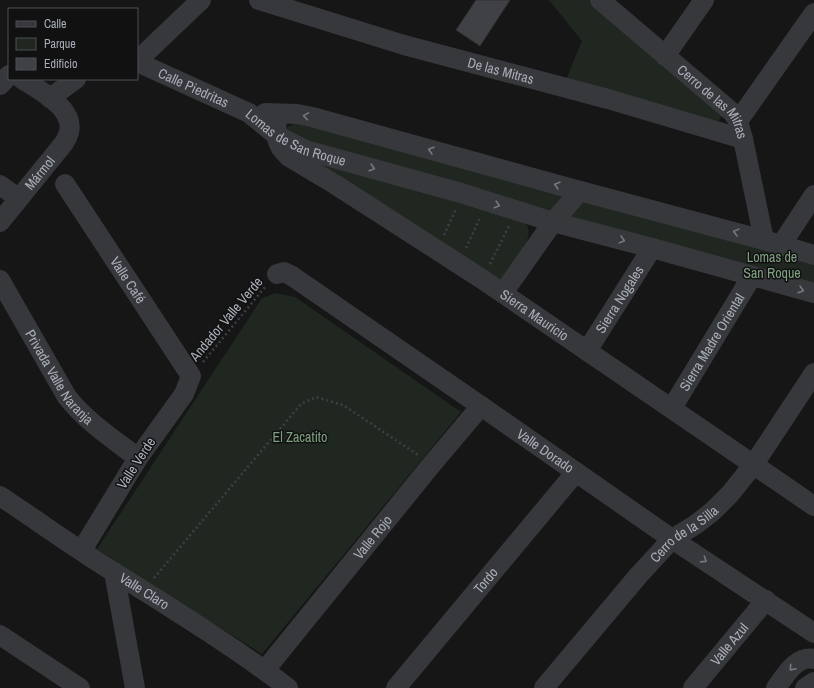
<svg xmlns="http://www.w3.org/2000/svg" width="814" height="688" font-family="'Archivo Narrow',sans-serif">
	<rect width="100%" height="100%" fill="#161617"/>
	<g fill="#202720">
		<polygon points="549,0 594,0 722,115 715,127 566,80 582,41"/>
		<polygon points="296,123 307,124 814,262 814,293 294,143 284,129"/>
		<path d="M286,146L516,213C519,217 526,222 528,228C532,242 513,267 505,279L498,280Z"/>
		<polygon points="276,293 295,297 461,412 262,654 97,549 262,298"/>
	</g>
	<polygon fill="#404144" stroke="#303033" points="476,0 510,0 480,46 456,30"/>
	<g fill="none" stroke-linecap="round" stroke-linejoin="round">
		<g stroke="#3d3f43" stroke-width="2.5" stroke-dasharray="2 3" stroke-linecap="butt">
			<polyline points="444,235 456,209"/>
			<polyline points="466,248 480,218"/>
			<polyline points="490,264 509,226"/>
			<polyline points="203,362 266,286"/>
			<polyline points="154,578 301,404 316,397 343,405 418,455"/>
		</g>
		<g stroke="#37383c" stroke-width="20">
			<path id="s1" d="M259,0L404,45L608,99L743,139"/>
			<path id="s2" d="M600,0L733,113L738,121L743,139L764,240"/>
			<polyline points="665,56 704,0"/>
			<polyline points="137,61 201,0"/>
			<path id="s3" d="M137,62L249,113L276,135L305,150L461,193L553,222L652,248L814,293"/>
			<polyline points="0,85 9,75"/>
			<polyline points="50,98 76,79"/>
			<polyline points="265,113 297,114 312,117 580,191 764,240 814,255"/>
			<path id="s4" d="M277,114L276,135L278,142L281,148L289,157L336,185L482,279L814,506"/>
			<polyline points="738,121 814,13"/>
			<path id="s5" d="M65,184L191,376L184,394L138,458L82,550"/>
			<polyline points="0,185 18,198"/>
			<path id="s6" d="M0,222L64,143C66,140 68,136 69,132C75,108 39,90 22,79"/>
			<polyline points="781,245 814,195"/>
			<path id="s7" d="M277,274L284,272L292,276L481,406L672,539L814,633"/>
			<path id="s8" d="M0,280L67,397C87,422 113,439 138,458"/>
			<polyline points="503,293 553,222 580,191"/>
			<path id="s9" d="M587,351L652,248"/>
			<path id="s10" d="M672,408L752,276"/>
			<path id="s11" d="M0,496C38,521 75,548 114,572C173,609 233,646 288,688"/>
			<polyline points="114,572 135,688"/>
			<polyline points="0,635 80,688"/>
			<path id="s12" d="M265,670L432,464L481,406"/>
			<path id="s13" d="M396,688L576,472"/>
			<path id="s14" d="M544,688L638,576L672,539L695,525L713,511L730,494L754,464L814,373"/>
			<path id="s15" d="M693,688L766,600"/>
			<path d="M776,688C785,676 796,655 814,659"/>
			<polyline points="805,688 814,682"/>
		</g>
	</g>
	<defs><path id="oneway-chevron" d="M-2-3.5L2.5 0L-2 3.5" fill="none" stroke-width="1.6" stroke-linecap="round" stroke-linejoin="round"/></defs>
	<g stroke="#757880">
		<use href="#oneway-chevron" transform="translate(306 116) rotate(-171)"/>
		<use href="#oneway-chevron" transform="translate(431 150) rotate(-164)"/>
		<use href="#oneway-chevron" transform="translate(372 168) rotate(16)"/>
		<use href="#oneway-chevron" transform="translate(557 185) rotate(-164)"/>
		<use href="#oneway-chevron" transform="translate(497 205) rotate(16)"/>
		<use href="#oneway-chevron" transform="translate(736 232) rotate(-165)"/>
		<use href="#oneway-chevron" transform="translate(622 240) rotate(15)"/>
		<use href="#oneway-chevron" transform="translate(801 290) rotate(16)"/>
		<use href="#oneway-chevron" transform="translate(704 560) rotate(33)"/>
		<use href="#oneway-chevron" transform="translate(792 668) rotate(131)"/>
	</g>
	<g text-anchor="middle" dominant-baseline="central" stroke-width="3" stroke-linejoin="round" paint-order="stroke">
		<g font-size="14" fill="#a8adb7" stroke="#111112">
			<text stroke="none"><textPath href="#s1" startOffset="252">De las Mitras</textPath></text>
			<text stroke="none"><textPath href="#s3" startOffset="62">Calle Piedritas</textPath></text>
			<text stroke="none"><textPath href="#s2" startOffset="153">Cerro de las Mitras</textPath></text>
			<text stroke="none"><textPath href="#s3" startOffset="177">Lomas de San Roque</textPath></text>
			<text stroke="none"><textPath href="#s6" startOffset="63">Mármol</textPath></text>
			<text stroke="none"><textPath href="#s5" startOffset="115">Valle Café</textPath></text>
			<text stroke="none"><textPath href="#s9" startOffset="61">Sierra Nogales</textPath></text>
			<text stroke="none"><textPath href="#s4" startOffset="339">Sierra Mauricio</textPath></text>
			<text transform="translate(226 319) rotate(-50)">Andador Valle Verde</text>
			<text stroke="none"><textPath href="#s10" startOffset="77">Sierra Madre Oriental</textPath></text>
			<text stroke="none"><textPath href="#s8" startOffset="114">Privada Valle Naranja</textPath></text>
			<text stroke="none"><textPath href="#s7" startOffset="324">Valle Dorado</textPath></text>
			<text transform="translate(136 463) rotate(-57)">Valle Verde</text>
			<text stroke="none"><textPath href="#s14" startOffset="209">Cerro de la Silla</textPath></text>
			<text stroke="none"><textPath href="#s12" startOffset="171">Valle Rojo</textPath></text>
			<text stroke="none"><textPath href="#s13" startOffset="140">Tordo</textPath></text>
			<text stroke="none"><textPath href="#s11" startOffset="173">Valle Claro</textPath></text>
			<text stroke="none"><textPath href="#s15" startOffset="57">Valle Azul</textPath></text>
		</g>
		<g font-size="14" fill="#80a181" stroke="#111112">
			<text x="772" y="257">Lomas de<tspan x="772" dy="16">San Roque</tspan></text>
			<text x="300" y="437">El Zacatito</text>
		</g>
	</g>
	<rect x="8" y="8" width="130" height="72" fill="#111112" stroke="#4d4f54"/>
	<rect x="16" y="21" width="20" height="6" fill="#37383c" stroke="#4d4f54"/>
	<text x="44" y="28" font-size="12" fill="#a8adb7">Calle</text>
	<rect x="16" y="38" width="20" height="12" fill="#202720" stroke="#4d4f54"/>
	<text x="44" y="48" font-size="12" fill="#a8adb7">Parque</text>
	<rect x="16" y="58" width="20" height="12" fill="#404144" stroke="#4d4f54"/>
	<text x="44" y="68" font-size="12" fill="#a8adb7">Edificio</text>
</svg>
